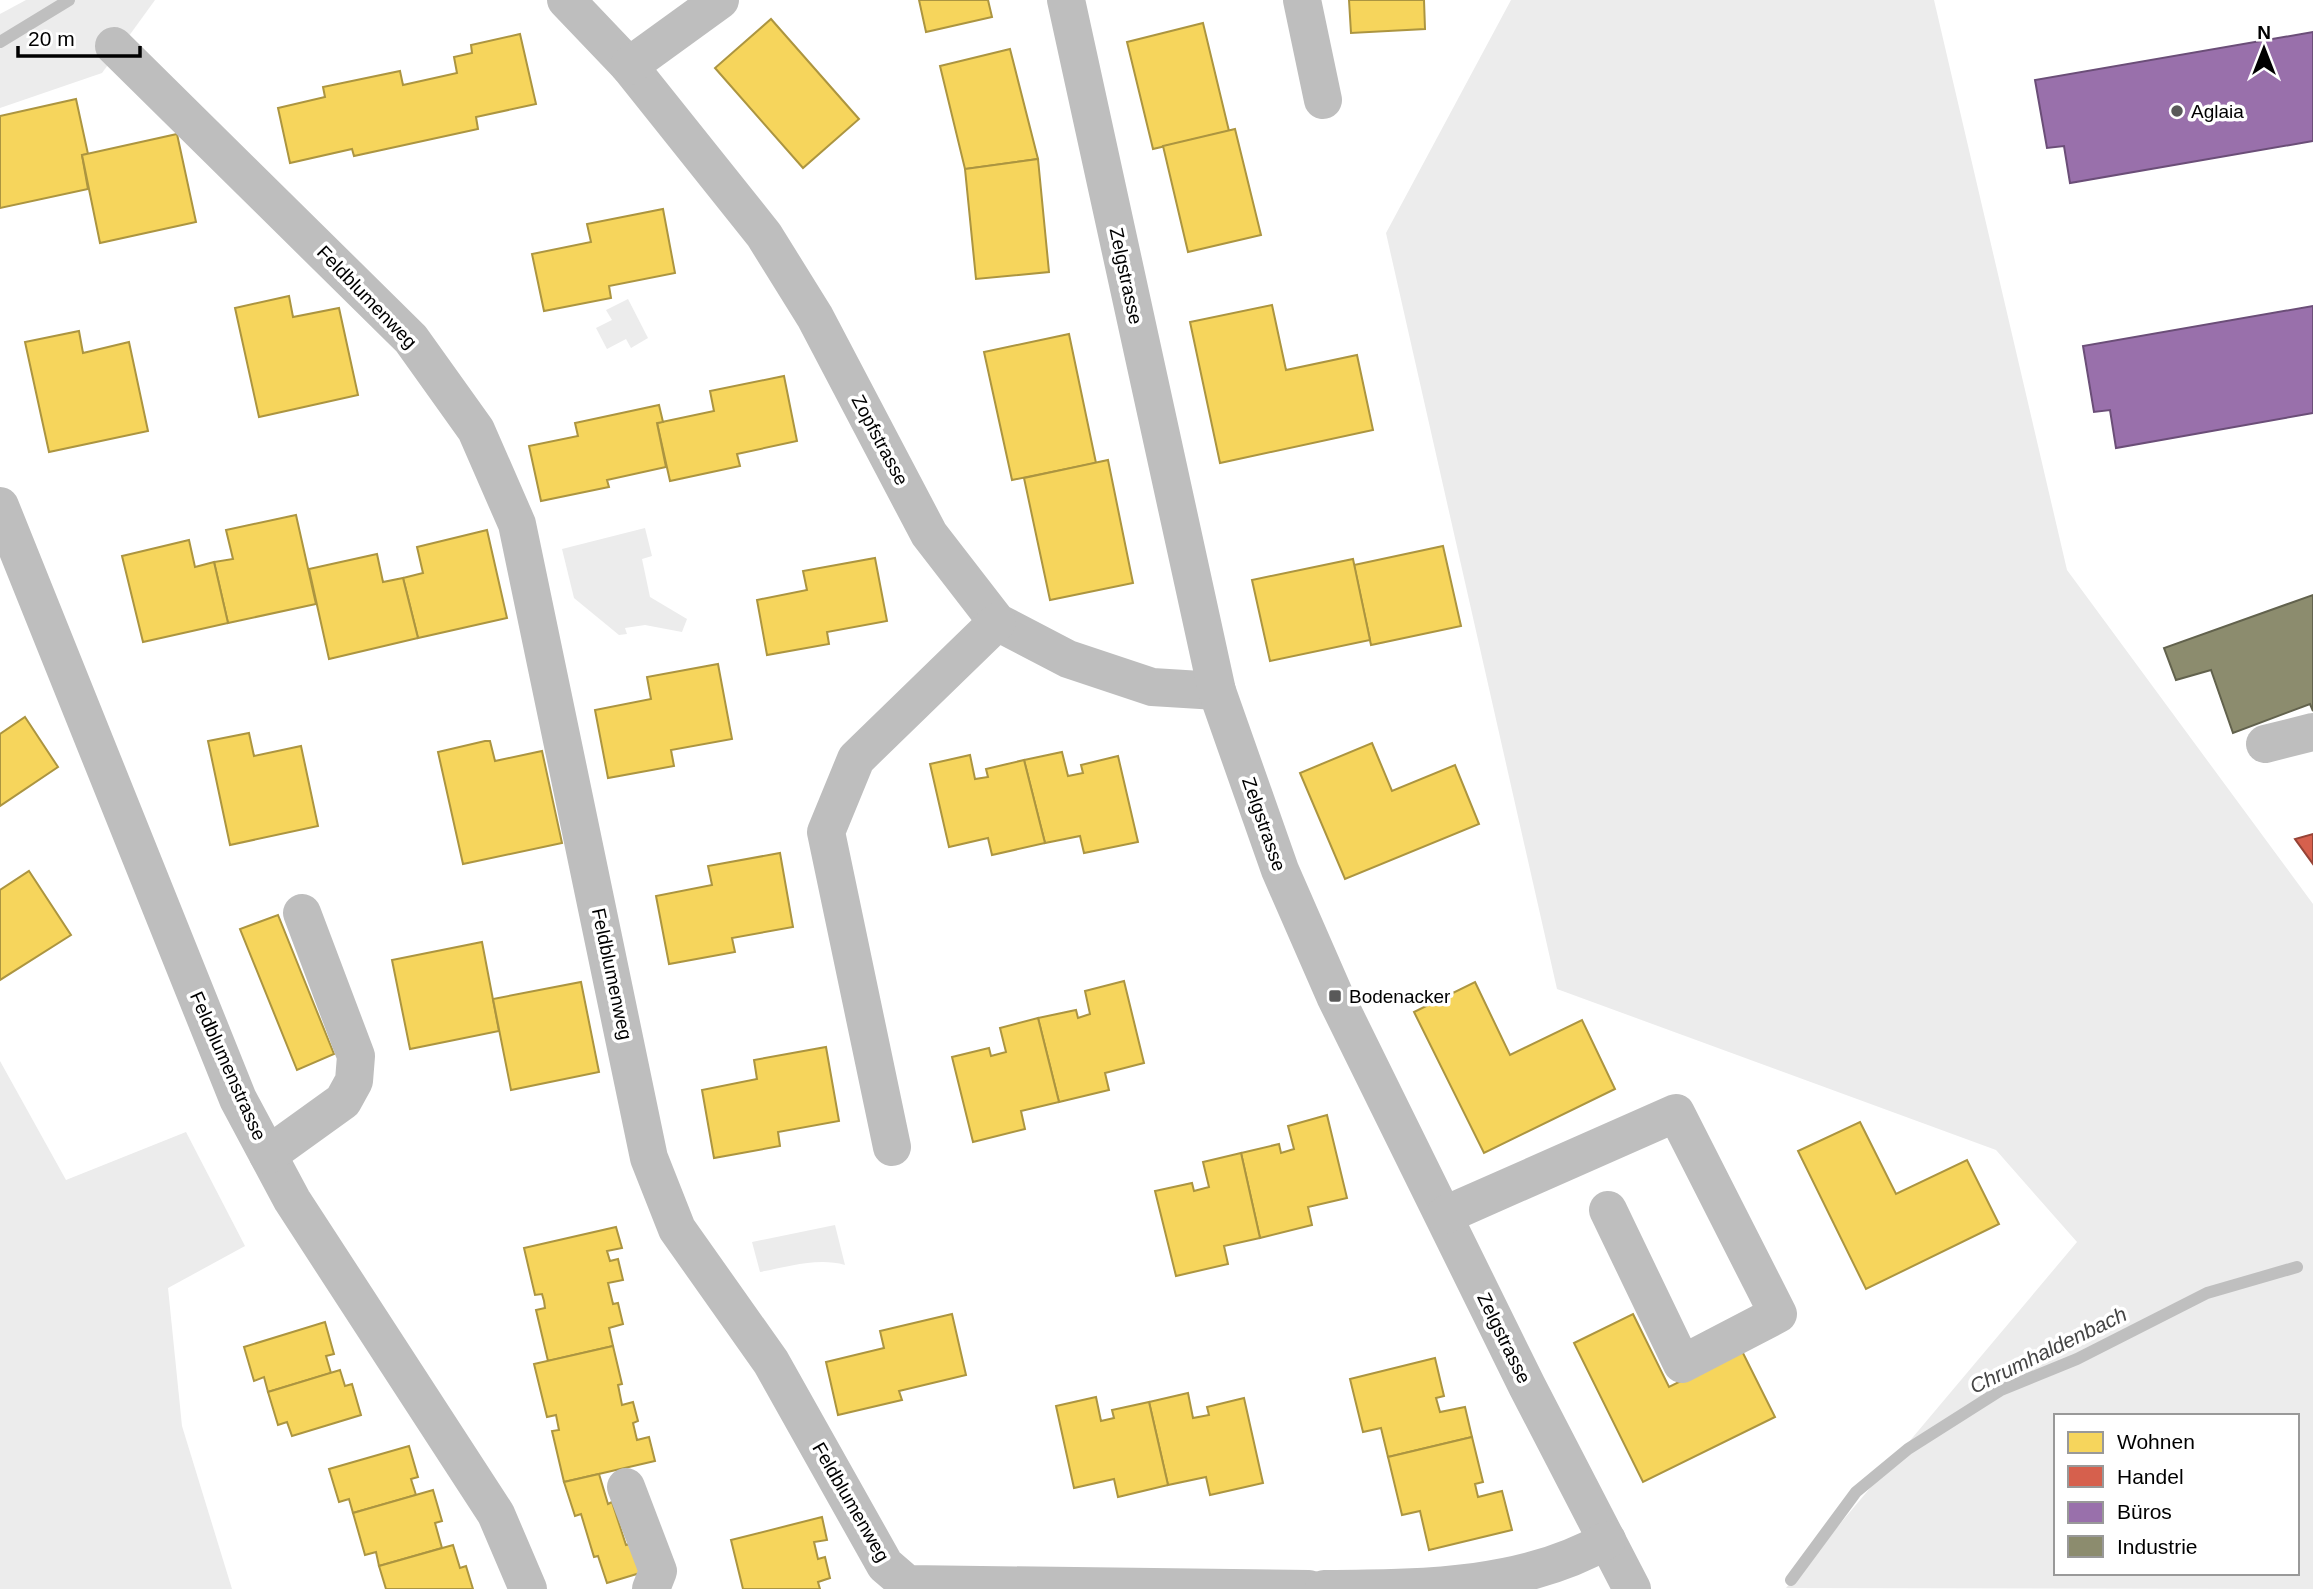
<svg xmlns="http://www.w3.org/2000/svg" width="2313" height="1589" font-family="Arial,sans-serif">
	<rect width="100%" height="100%" fill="#fff"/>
	<g fill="#ececec" fill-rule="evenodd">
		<polygon points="26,0 155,0 102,73 0,108 0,14"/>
		<path d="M1511,0H1934L2067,570L2313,904V1589L1786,1588L2077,1242L1996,1150L1557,989L1386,233ZM2056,1416H2297V1573H2056Z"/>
		<polygon points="628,299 648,338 631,348 626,339 607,349 596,328 612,320 606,310"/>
		<polygon points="645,528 652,556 642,559 650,597 687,619 682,632 645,625 625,628 627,634 619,635 574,598 562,549"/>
		<polygon points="0,1061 66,1180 186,1132 245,1246 168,1288 182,1426 232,1589 0,1589"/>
		<path d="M835,1225L845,1265C818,1257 787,1267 760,1272L752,1242Z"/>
	</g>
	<g fill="#f6d55c" stroke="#ac9540" stroke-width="2">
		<polygon points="919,0 988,0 992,17 926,32"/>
		<polygon points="1349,0 1424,0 1425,29 1351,33"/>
		<polygon points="771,19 859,119 803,168 715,68"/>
		<polygon points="1203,23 1229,131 1153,149 1127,42"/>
		<polygon points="520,34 536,104 476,117 478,129 354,156 352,149 290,163 278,108 325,97 323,87 400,71 403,85 457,73 454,57 472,53 471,45"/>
		<polygon points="1010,49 1038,159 965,169 940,66"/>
		<polygon points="76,99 88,154 82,155 88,189 0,208 0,116"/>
		<polygon points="1235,129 1261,235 1188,252 1163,146"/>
		<polygon points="177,134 196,222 100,243 82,155"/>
		<polygon points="1038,159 1049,272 976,279 965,169"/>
		<polygon points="663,209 675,273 609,286 611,298 544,311 532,254 591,242 587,224"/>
		<polygon points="289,296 293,317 339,308 358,395 259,417 235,308"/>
		<polygon points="1272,305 1286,370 1357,355 1373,430 1220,463 1190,322"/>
		<polygon points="79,331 83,353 129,342 148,431 49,452 25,342"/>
		<polygon points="1069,334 1096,463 1012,480 984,352"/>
		<polygon points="784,376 797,441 737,454 740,466 670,481 657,423 714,411 710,391"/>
		<polygon points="659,405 663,422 657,423 666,467 607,480 609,487 541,501 529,446 578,436 575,423"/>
		<polygon points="1108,460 1133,583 1050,600 1024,478"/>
		<polygon points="296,515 316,604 228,623 214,562 233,559 226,530"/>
		<polygon points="487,530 507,618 418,638 403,578 423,573 417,547"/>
		<polygon points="189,540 195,567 214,562 228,623 143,642 122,556"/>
		<polygon points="1443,546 1461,626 1371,645 1354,565"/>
		<polygon points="377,554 383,582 403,578 418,638 329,659 309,569"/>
		<polygon points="875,558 887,621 827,632 829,644 767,655 757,600 807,590 803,571"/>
		<polygon points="1353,559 1370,640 1270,661 1252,580"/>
		<polygon points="718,664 732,739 671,750 674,766 608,778 595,710 651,699 647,677"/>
		<polygon points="25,717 58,767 0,806 0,734"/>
		<polygon points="249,733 254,756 301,746 318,826 230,845 208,741"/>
		<polygon points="485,741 490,741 495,761 542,751 562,843 463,864 438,752"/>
		<polygon points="1372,743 1392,791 1455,765 1479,824 1345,879 1300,773"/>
		<polygon points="1062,752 1068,776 1083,773 1081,765 1118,756 1138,842 1084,853 1080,836 1045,843 1024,760"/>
		<polygon points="970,755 975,779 988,777 986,769 1024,760 1045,843 992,855 988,838 949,847 930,764"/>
		<polygon points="780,853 793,927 732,938 735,952 669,964 656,896 712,885 708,866"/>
		<polygon points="29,871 71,935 0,980 0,890"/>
		<polygon points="278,915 334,1054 297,1070 240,929"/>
		<polygon points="482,942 499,1031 410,1049 392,960"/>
		<polygon points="1124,981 1144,1063 1105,1073 1109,1090 1059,1102 1038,1018 1076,1010 1078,1018 1090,1014 1085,991"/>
		<polygon points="581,982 599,1072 511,1090 493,999"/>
		<polygon points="1475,982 1510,1055 1582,1020 1615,1089 1484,1153 1414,1012"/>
		<polygon points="1038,1018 1059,1102 1021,1111 1025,1129 973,1142 952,1057 989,1048 991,1056 1006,1052 1000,1028"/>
		<polygon points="826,1047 839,1121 778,1132 780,1146 714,1158 702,1090 757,1079 754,1060"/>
		<polygon points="1327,1115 1347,1198 1308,1207 1312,1225 1260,1238 1241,1153 1279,1144 1281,1153 1294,1149 1288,1126"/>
		<polygon points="1860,1122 1896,1194 1967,1160 1999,1224 1866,1289 1798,1151"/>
		<polygon points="1241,1153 1260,1238 1224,1246 1228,1264 1176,1276 1155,1191 1192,1183 1194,1191 1209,1187 1203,1162"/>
		<polygon points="616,1227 622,1248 607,1251 610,1261 618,1259 623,1280 608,1283 613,1304 618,1303 623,1324 609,1328 613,1346 548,1361 536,1310 545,1308 544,1301 542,1294 535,1295 524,1248"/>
		<polygon points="952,1314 966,1375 899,1391 902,1400 838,1415 826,1362 884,1348 880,1331"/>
		<polygon points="1633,1314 1669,1387 1742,1351 1775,1417 1643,1482 1574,1343"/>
		<polygon points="325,1322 334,1354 326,1356 331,1373 268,1392 264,1377 254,1381 244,1347"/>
		<polygon points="613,1346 622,1384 618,1385 622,1405 633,1402 638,1421 633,1423 637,1440 649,1437 655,1461 564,1482 552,1431 559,1430 556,1415 547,1417 534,1364"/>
		<polygon points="1435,1358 1444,1396 1436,1398 1440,1412 1465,1407 1472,1437 1388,1457 1381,1428 1363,1432 1350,1379"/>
		<polygon points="340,1370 345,1386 352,1384 361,1415 292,1436 287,1422 278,1425 268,1392"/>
		<polygon points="1188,1393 1193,1418 1209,1415 1207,1407 1244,1398 1263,1483 1210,1495 1206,1477 1168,1485 1149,1402"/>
		<polygon points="1096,1397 1101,1421 1114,1418 1112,1410 1149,1402 1168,1485 1118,1497 1114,1479 1074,1488 1056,1406"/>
		<polygon points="1472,1437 1483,1482 1475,1484 1478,1497 1502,1491 1512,1530 1429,1550 1420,1511 1402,1515 1388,1457"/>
		<polygon points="409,1446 418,1477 411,1479 416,1495 353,1513 349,1499 339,1502 329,1469"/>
		<polygon points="599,1474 608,1504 612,1502 626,1545 630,1544 640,1573 607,1583 598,1556 594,1557 581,1514 575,1516 564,1482"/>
		<polygon points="433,1490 442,1521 435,1523 442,1548 379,1566 376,1552 365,1555 353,1513"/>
		<polygon points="822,1517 827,1540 814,1542 818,1559 825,1557 830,1578 818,1582 820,1589 743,1589 731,1540"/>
		<polygon points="453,1545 460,1568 466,1566 473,1589 386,1589 379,1566"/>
	</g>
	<polygon fill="#d6604d" stroke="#964336" stroke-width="2" points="2313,834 2313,864 2295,839"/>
	<g fill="#9970ab" stroke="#6b4e78" stroke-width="2">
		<polygon points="2313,32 2313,141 2070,183 2064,146 2047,148 2035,80"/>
		<polygon points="2313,306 2313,413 2116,448 2110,410 2094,412 2083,346"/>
	</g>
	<polygon fill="#8c8c6e" stroke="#62624d" stroke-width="2" points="2313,595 2313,711 2310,704 2233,733 2211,670 2176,680 2164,648"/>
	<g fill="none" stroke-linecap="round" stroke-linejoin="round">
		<g stroke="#bfbfbf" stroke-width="12">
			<polyline points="0,42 69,0"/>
			<polyline points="1791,1580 1856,1492 1908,1449 2001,1390 2077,1359 2207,1293 2297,1267"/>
		</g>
		<g stroke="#bebebe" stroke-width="38">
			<polyline points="566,0 629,66 764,235 815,317 929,534 997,622 1068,659 1152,687 1217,691"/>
			<polyline points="1066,0 1217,691 1280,870 1335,996 1527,1386 1632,1589"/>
			<polyline points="1302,0 1323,100"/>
			<polyline points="114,46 411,339 476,430 517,524 649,1158 677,1229 771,1362 885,1565 907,1584 1309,1589"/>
			<polyline points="629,66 720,0"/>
			<polyline points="0,506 238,1099 292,1200 496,1514 528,1589"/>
			<polyline points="2265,744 2313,732"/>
			<polyline points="892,1147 826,832 856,759 997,622"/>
			<polyline points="268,1155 343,1101 354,1081 356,1056 302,913"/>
			<polyline points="1445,1215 1676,1113 1778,1314 1682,1364 1608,1210"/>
			<polyline points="626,1487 658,1571 651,1589"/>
			<path d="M1324,1589C1418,1588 1524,1589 1607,1540"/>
		</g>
	</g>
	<g fill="#595959" stroke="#fff" stroke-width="2.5">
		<circle cx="2177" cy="111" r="7"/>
		<rect x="1328" y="989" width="14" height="14" rx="3.5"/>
	</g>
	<g text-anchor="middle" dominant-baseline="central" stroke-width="7" stroke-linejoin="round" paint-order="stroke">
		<g font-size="19" fill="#000" stroke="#fff" text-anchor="start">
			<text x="2191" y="111">Aglaia</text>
			<text x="1349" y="996">Bodenacker</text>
		</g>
		<g font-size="19" fill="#000" stroke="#fff">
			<text transform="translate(1126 276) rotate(78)">Zelgstrasse</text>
			<text transform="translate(367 297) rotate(46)">Feldblumenweg</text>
			<text transform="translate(880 440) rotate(62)">Zopfstrasse</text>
			<text transform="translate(1264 824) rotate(71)">Zelgstrasse</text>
			<text transform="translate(612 974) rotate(78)">Feldblumenweg</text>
			<text transform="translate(228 1066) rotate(66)">Feldblumenstrasse</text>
			<text transform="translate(1504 1338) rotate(64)">Zelgstrasse</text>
			<text transform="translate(851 1502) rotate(60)">Feldblumenweg</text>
		</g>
		<g font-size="21" font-style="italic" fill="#444" stroke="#fff">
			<text transform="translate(2048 1350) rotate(-26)">Chrumhaldenbach</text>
		</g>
	</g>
	<rect x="2054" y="1414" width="245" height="161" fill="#ffffff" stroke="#999999" stroke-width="2"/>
	<rect x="2068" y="1432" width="35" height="21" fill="#f6d55c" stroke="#999999" stroke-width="2"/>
	<text x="2117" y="1449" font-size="21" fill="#000000">Wohnen</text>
	<rect x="2068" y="1466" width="35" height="21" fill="#d6604d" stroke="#999999" stroke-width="2"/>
	<text x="2117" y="1484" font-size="21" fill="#000000">Handel</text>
	<rect x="2068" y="1502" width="35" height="21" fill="#9970ab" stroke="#999999" stroke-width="2"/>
	<text x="2117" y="1519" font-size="21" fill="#000000">Büros</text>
	<rect x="2068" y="1536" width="35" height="21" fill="#8c8c6e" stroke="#999999" stroke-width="2"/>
	<text x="2117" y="1554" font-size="21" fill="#000000">Industrie</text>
	<g transform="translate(2264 49)" stroke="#ffffff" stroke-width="5" paint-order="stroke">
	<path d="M0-5L12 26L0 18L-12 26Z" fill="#000000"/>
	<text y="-10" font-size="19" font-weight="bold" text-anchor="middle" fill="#000000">N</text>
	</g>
	<path d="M18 46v10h122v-10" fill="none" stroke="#000000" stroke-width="3.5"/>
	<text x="28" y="46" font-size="21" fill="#000000" stroke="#ffffff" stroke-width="5" paint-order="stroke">20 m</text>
</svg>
